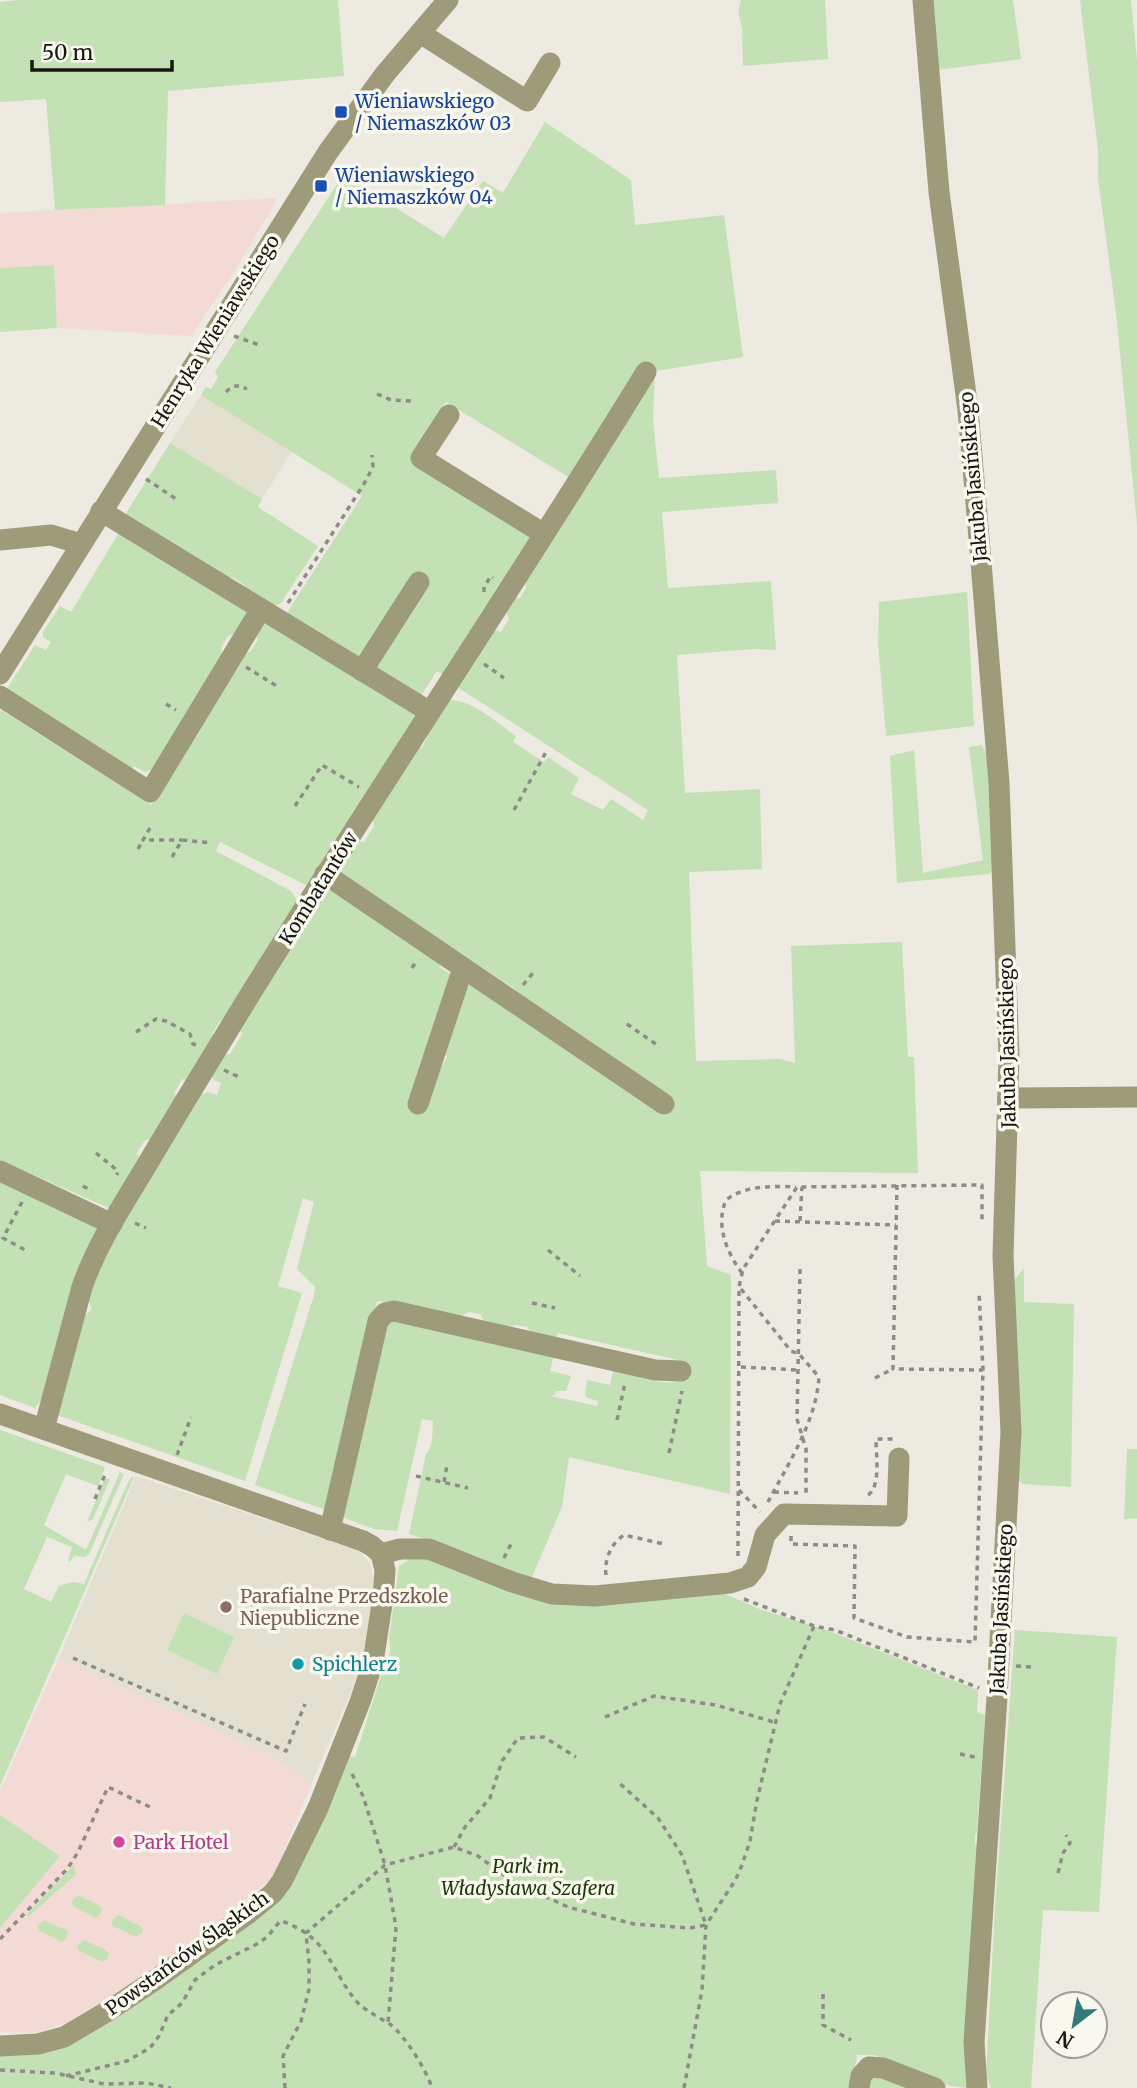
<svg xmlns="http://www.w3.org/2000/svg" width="1137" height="2088" font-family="Merriweather,serif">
	<rect width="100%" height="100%" fill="#eceae1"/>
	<g fill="#f4dad4">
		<polygon points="278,198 239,264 191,336 57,328 53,265 0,268 0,213"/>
		<polygon points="59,1658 272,1756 311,1785 273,1877 212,1928 133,1983 68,2022 36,2033 0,2032 0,1928 59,1856 0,1815 0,1791"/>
	</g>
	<g fill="#e3e0cf">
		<polygon points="201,395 292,451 262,499 170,443"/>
		<polygon points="136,1476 359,1551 370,1564 374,1581 371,1633 352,1689 311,1785 272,1756 59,1658"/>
	</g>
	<g fill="#c4e1b6">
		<polygon points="19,0 338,0 344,76 168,91 165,205 55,210 46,99 0,102 0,2"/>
		<polygon points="741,0 825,0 828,59 743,66 742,28 738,11"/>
		<polygon points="930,0 1013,0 1021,59 937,70"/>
		<polygon points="1080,0 1131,0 1137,61 1137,524 1116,313 1098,178 1098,150"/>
		<path d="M545,122L631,180L635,225L724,215L743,357L655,371L653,420L659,478L776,470L778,503L662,512L668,588L771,581L776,650L753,649L677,655L685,793L760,789L762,869L689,872L696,1061L780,1059L795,1063L791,946L902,942L908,1057H914L918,1173L700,1171L707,1266L731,1275L730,1494L569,1457L562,1507L532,1577L519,1575L475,1556L409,1534L426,1454C434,1445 432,1432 433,1421L422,1419L397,1531L374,1529L339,1516L383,1324L399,1316L554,1354L550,1371L571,1376L566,1391H556L555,1395L550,1396L597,1406L598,1401L588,1398L585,1395L587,1380L610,1385L614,1367C634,1374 658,1387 679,1381L683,1361L558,1333L555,1340L534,1336L527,1327L517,1325L503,1329L487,1325L480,1314L469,1312L456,1319L377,1301L329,1511L255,1485L314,1295L315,1287L297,1269L314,1202L303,1198L278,1286L302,1293L245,1481L57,1415L82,1318L92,1309L87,1295L120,1222H125L187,1110L193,1109L200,1095L208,1092L217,1095L221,1083L215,1081L209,1073L220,1055L230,1054L243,1033L237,1029L325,888L333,886L437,957L441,968L454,976L430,1049L424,1053L419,1066L422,1071L441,1068L447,1057L442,1049L464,987L475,983L668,1113L513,992L515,989L342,877L340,865L355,841L364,842L374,826L372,815L413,749L422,747L428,736L425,729L446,700C471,698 496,722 516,736L513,742L544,762L548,757L579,778L571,794L603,810L611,799L643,820L648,810L454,685L490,629L501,632L509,619L505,609L513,598H520L526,588L524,581L573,480L446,402L411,459L532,535L492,602C482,607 477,618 476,629L445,676L437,671L419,699L285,616L362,496L201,395L206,387L211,389L218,377L215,372L343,175L444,238L483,181L503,193Z"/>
		<polygon points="54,265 57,328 0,332 0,268"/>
		<polygon points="170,443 262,499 258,507 318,546 281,603 270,608 246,594 244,585 232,577 222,579 123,518"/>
		<polygon points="121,529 249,611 236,634 228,636 221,648 223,656 154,769 145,772 134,766 130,772 7,689 35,645 46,650 51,642 43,637 43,632 60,606 71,612"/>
		<polygon points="967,592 974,726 886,736 878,643 879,602"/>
		<polygon points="266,622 420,718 310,884 306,885 220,842 216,851 291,891 300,905 227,1021 220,1021 212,1034 217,1037 189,1082 182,1079 174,1093 178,1099 154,1139 145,1140 136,1154 142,1157 111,1209 0,1160 0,712 1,710 151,805 243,653 250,652 258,640 255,633"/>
		<polygon points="982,745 990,762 996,869 988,874 897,883 890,756 914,750 923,873 983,860 969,747"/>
		<polygon points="0,1181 94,1225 97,1231 42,1399 35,1408 0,1395"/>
		<polygon points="1024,1268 1024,1302 1074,1304 1071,1487 1023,1484 1015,1478 1012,1283"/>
		<polygon points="0,1430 105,1467 98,1486 66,1474 44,1525 86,1550 120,1472 124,1474 90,1552 86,1557 74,1556 70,1562 68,1561 72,1547 47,1537 24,1589 51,1602 59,1586 72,1582 84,1584 127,1484 132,1477 134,1477 0,1786"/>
		<polygon points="1127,1449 1137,1449 1137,1518 1124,1519"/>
		<polygon points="105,1478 110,1479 93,1519 87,1522"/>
		<path d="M422,1552L506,1587L718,1591L762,1610L824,1629L978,1690L977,1712L985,1715L977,1831L975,1835V1845H977L968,2088L950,2086L874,2055H857L852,2088H0V2051H32L247,1923L349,1756L355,1757L383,1669C389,1659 392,1651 389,1639L399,1566Z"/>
		<polygon points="184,1613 234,1637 217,1674 167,1650"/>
		<polygon points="1015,1630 1117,1637 1099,1912 1043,1910 1031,2088 991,2088 986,2076 995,1907"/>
		<polygon points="0,1815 60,1856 0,1928"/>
		<polygon points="74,1865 76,1874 28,1917 27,1914"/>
		<polygon points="78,1895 100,1906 102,1909 101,1913 96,1918 73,1906 71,1902"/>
		<polygon points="118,1915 140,1926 143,1929 142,1933 136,1937 113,1926 111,1922"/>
		<polygon points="44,1920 66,1930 68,1932 67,1938 62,1942 39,1931 37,1926"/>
		<polygon points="84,1940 106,1950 109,1953 108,1958 102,1962 79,1951 77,1946"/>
		<polygon points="874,2075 915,2088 868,2088 870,2080"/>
	</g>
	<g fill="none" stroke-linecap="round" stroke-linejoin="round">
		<g stroke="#8e8c86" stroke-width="3.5" stroke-dasharray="5 5" stroke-linecap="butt">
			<polyline points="234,336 262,346"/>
			<path d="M226,392C234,384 237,385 247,389"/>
			<polyline points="377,394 391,400 412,401"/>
			<polyline points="146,479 176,499"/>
			<polyline points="484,592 484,587 491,576 493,578"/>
			<polyline points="288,603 367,479 373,466 372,455"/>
			<polyline points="484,664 504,678"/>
			<polyline points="246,667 280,688"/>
			<polyline points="166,704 176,710"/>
			<polyline points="295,806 322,765 359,787"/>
			<polyline points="514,810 546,752"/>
			<polyline points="150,828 143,840 182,840"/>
			<polyline points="138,849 143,840"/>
			<polyline points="172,857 182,840 212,843"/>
			<polyline points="412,968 417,960"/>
			<polyline points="523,985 533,973"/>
			<polyline points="627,1024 660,1047"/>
			<polyline points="136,1032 156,1019 166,1021 190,1034 193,1044 196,1045"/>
			<polyline points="224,1070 241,1078"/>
			<polyline points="96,1153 118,1171 117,1175"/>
			<polyline points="897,1185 893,1369 983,1370"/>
			<polyline points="83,1186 92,1191"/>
			<polyline points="22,1202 3,1238 27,1251"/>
			<polyline points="775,1221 896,1225"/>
			<polyline points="800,1221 802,1187"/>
			<polyline points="135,1223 146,1228"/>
			<polyline points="548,1250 580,1276"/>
			<polyline points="800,1269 797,1419 806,1449 806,1493"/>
			<path d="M742,1273C727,1253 715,1225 726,1200C745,1185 773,1186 796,1187"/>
			<path d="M741,1289L791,1351L799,1354L819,1377C816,1422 789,1462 768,1502"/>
			<polyline points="532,1303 555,1308"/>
			<polyline points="741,1367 798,1370"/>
			<polyline points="875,1378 893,1369"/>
			<polyline points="617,1420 625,1383"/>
			<polyline points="669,1453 682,1391"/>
			<polyline points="177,1455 191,1417"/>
			<polyline points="416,1476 468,1488"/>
			<polyline points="444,1482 447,1465"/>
			<polyline points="739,1490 760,1512"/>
			<polyline points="774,1492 798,1493"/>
			<path d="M868,1495C881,1487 876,1454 876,1439H893"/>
			<polyline points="95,1499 106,1472"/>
			<polyline points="791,1536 791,1544 855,1546 854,1618 907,1637 975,1642 983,1370 979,1292"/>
			<polyline points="738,1556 739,1287 743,1269 797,1187 982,1185 982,1223"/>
			<polyline points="504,1558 511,1544"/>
			<path d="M606,1575C604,1560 611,1543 624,1535L664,1544"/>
			<polyline points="744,1599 814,1626 835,1630 979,1688"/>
			<polyline points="73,1658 286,1751 305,1704"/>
			<polyline points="1016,1666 1031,1667"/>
			<polyline points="605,1717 654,1696 716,1705 777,1723"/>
			<polyline points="960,1754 975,1757"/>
			<polyline points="352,1774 363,1796 385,1865 396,1927 388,2023"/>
			<polyline points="454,1847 465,1827 490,1798 502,1761 518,1738 544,1737 576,1757"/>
			<polyline points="1058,1873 1063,1853 1070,1843 1066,1835"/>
			<polyline points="0,1939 68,1868 78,1852 108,1787 154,1809"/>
			<polyline points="823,1994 823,2025 851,2040"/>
			<polyline points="0,2070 55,2073 104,2084 147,2083 171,2088"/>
			<path d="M66,2076L127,2061L150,2048L159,2036L168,2015L182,2003L195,1980L215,1965L259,1943L268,1936L280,1921C287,1922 293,1926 299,1929C331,1946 336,1980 359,2004C369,2013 381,2018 391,2025C405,2036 427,2071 432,2088"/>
			<polyline points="285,2088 283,2056 301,2021 309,1989 309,1962 306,1933 385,1865 454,1847 478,1856 512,1881 568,1907 634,1924 690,1928 706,1925 682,1855 658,1818 617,1781"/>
			<polyline points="684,2088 702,1990 706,1925 736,1879 742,1865 750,1841 757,1800 780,1704 814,1626"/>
		</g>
		<g stroke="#9d9b7a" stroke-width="21">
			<polyline points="923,0 939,192 968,410 979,538 999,783 1009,1057 1003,1256 1011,1432 997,1697 974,2042 977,2088"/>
			<polyline points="420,33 527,101 550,63"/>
			<polyline points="449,415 421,458 544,534"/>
			<polyline points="101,511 430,712"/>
			<polyline points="0,540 51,535 81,544"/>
			<polyline points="362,671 419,582"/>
			<polyline points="0,674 328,152 385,74 448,0"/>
			<polyline points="0,696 150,792 261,609"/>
			<polyline points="325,874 664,1104"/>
			<polyline points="1008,1098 1137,1097"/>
			<polyline points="418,1104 463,968"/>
			<polyline points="0,1171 112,1224"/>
			<polyline points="0,1414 363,1541 372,1546 381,1554 385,1570 383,1598 373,1662 360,1702 318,1808 282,1881 273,1893 249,1913 155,1980 108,2011 64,2037 38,2044 0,2046"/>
			<path d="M44,1429L82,1287C97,1244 122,1206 145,1168C178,1112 212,1057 246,1001C377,790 516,584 646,372"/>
			<polyline points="330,1530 378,1321 385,1313 394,1311 655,1370 681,1371"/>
			<polyline points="381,1554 400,1549 429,1549 512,1582 552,1594 595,1596 730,1583 748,1577 756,1567 765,1535 784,1514 897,1516 899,1458"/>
			<polyline points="859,2088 861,2076 869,2067 883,2068 935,2088"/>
		</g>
	</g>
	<g fill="#1a4fb4" stroke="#f9f8ef" stroke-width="2.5">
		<rect x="334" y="105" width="14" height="14" rx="3.5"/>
		<rect x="314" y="179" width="14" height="14" rx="3.5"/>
	</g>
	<circle fill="#8d6e63" stroke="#f9f8ef" stroke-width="2.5" cx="226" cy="1607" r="7"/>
	<circle fill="#0f9aa8" stroke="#f9f8ef" stroke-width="2.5" cx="298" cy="1664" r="7"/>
	<circle fill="#d1479c" stroke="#f9f8ef" stroke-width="2.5" cx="119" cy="1842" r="7"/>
	<g text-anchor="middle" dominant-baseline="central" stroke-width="7" stroke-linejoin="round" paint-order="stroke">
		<g font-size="19" fill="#164399" stroke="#f9f8ef" text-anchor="start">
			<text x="355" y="101">Wieniawskiego<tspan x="355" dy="22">/ Niemaszków 03</tspan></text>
			<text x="335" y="175">Wieniawskiego<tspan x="335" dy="22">/ Niemaszków 04</tspan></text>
		</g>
		<g font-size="19" fill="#171613" stroke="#f9f8ef">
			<text transform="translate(215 331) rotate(-58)">Henryka Wieniawskiego</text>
			<text transform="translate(973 477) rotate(-95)">Jakuba Jasińskiego</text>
			<text transform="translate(318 888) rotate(-58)">Kombatantów</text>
			<text transform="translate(1007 1043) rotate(-91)">Jakuba Jasińskiego</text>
			<text transform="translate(1001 1609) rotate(-87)">Jakuba Jasińskiego</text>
			<text transform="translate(187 1953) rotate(-36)">Powstańców Śląskich</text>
		</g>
		<g font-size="19" fill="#785e54" stroke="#f9f8ef" text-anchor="start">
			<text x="240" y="1596">Parafialne Przedszkole<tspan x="240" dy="22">Niepubliczne</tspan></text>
		</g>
		<g font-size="19" fill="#0d838f" stroke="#f9f8ef" text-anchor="start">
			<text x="312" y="1664">Spichlerz</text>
		</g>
		<g font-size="19" fill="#b23c85" stroke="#f9f8ef" text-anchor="start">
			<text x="133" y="1842">Park Hotel</text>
		</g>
		<g font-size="19" font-style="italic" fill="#1b3707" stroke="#f9f8ef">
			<text x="528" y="1866">Park im.<tspan x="528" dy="22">Władysława Szafera</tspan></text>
		</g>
	</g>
	<g transform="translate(1074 2025) rotate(211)"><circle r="33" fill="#f9f8ef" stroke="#9f9e97" stroke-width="2"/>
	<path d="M0-5L12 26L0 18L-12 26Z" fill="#327b7c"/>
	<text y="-10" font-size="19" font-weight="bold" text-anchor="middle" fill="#171613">N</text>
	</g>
	<path d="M32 60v10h140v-10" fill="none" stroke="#171613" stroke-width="3.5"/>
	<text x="42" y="60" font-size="21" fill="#171613" stroke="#f9f8ef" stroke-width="5" paint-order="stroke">50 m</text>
</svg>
